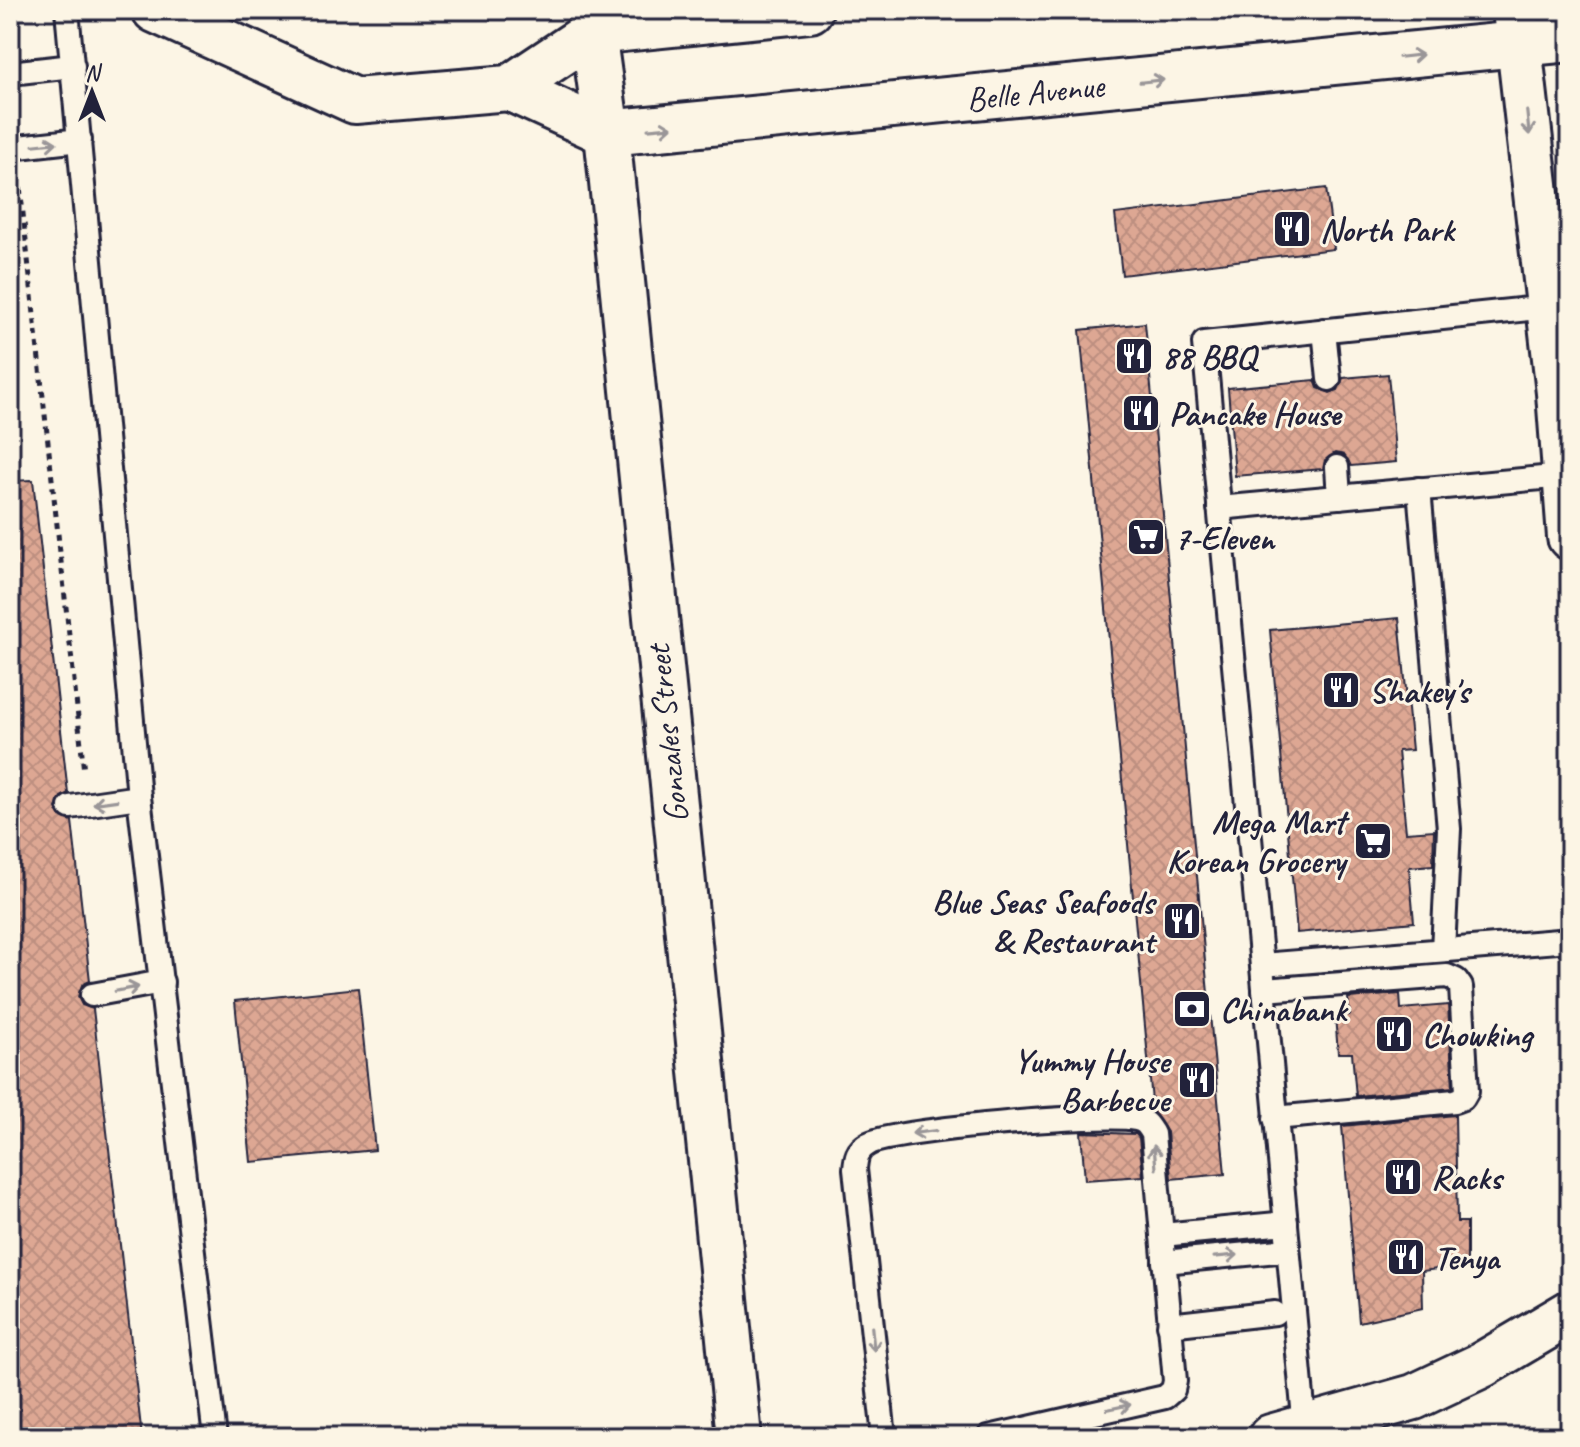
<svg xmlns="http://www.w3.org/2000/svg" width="1580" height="1447" font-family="Caveat,sans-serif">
	<defs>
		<pattern id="building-cross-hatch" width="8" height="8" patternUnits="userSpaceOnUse" patternTransform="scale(2)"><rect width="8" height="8" fill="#dda793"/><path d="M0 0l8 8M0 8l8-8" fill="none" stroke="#bd8f80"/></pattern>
	</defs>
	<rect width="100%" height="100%" fill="#fcf5e5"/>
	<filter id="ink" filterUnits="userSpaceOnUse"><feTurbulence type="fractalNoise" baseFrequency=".0125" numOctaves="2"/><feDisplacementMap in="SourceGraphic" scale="16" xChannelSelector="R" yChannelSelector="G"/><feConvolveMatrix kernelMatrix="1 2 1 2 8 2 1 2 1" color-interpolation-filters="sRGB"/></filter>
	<g filter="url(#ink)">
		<g fill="url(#building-cross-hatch)" stroke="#22223b" stroke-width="2">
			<polygon points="1326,188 1334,249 1122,275 1115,214"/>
			<polygon points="1145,323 1225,1174 1171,1179 1167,1132 1153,1112 1080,330"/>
			<polygon points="1388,374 1396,462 1351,466 1344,455 1335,453 1325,460 1323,469 1235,476 1228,388 1315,380 1318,388 1330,393 1338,390 1343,378"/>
			<polygon points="33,480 68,793 61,797 56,808 60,816 72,821 90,981 82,985 78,997 82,1005 93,1009 142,1437 10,1437 10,481"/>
			<polygon points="1399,618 1412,750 1398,751 1406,832 1434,830 1433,865 1409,867 1414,922 1297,933 1270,630"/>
			<polygon points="358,988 375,1150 251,1162 235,1001"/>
			<polygon points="1400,994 1401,1009 1448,1005 1453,1087 1356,1096 1352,1053 1338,1053 1335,1016 1350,1015 1348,998"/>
			<polygon points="1455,1115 1457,1222 1467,1222 1467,1265 1422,1271 1423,1308 1359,1322 1342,1126"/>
			<polygon points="1081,1132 1136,1134 1139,1138 1143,1176 1085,1180"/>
		</g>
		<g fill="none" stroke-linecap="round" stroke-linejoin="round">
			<g stroke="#22223b" stroke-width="28">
				<g id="lane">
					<polyline points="67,10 139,797 215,1437"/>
					<polyline points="10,73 73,66"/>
					<polyline points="10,148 80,140"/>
					<polyline points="1324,330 1329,379"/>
					<polyline points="1337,467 1339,497"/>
					<polyline points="1419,489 1449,829 1443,950"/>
					<polyline points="1219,508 1564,476"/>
					<polyline points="70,807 139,797"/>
					<polyline points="1262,965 1570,940"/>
					<polyline points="1264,990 1447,976 1456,980 1461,987 1467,1091 1463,1098 1455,1101 1275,1118"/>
					<polyline points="92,995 162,982"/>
					<polyline points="1162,1235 1286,1223"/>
					<polyline points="1164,1262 1288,1250"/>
					<polyline points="1169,1325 1275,1313"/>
					<polyline points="1305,1429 1204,343 1548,307"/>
					<path d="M884,1437L855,1169C856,1158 857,1150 868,1144C891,1130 1106,1112 1136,1119C1146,1121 1148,1126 1153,1134L1175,1381L1173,1390L1165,1397L989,1437"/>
				</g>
			</g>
			<g stroke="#22223b" stroke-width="50">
				<g id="street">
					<polyline points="155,10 355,101 509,88 593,32 810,10"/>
					<polyline points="593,32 607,133 739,1437"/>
					<polyline points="509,88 607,133 1570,39"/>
					<polyline points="1271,1437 1414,1397 1482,1365 1570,1313"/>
				</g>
			</g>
			<g stroke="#22223b" stroke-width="50">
				<polyline id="secondary" points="1515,10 1559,393 1570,537"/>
			</g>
			<polyline stroke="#22223b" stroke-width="5" stroke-dasharray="6 6" stroke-linecap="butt" points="10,187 20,186 84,772"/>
			<use href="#lane" stroke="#fcf5e5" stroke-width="22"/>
			<use href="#street" stroke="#fcf5e5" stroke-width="44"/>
			<use href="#secondary" stroke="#fcf5e5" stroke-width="44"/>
		</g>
		<defs><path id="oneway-shaft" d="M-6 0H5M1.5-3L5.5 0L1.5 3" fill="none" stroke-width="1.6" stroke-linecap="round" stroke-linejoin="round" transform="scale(2)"/></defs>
		<g stroke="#9a9698">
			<use href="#oneway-shaft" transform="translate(1411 56) rotate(-6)"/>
			<use href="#oneway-shaft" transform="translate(1152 81) rotate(-6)"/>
			<use href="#oneway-shaft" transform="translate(1528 123) rotate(84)"/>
			<use href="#oneway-shaft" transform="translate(660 128) rotate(-5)"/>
			<use href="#oneway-shaft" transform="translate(45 144) rotate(-6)"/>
			<use href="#oneway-shaft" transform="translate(105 802) rotate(172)"/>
			<use href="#oneway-shaft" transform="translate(127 989) rotate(-11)"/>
			<use href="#oneway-shaft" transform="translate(924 1132) rotate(173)"/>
			<use href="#oneway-shaft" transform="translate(1155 1157) rotate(-95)"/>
			<use href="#oneway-shaft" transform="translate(1226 1256) rotate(-5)"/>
			<use href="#oneway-shaft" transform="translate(873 1339) rotate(84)"/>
			<use href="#oneway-shaft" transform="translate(1119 1407) rotate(-12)"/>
		</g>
	</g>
	<defs>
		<g id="restaurant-square" transform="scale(2)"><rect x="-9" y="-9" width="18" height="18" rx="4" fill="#22223b" stroke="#fcf5e5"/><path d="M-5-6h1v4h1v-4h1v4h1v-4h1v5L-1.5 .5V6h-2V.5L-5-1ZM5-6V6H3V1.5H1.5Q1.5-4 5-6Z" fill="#fff"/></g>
		<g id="supermarket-square" transform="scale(2)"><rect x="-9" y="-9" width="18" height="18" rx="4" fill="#22223b" stroke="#fcf5e5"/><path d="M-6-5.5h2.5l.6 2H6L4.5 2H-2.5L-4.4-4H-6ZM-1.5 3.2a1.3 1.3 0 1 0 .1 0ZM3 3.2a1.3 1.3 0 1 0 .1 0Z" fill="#fff"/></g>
		<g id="bank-square" transform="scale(2)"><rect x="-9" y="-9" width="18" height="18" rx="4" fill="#22223b" stroke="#fcf5e5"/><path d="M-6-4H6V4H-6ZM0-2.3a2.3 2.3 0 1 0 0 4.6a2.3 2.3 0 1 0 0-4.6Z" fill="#fff"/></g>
	</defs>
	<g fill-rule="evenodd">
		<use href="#restaurant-square" x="1292" y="229"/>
		<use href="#restaurant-square" x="1134" y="356"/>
		<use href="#restaurant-square" x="1141" y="413"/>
		<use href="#supermarket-square" x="1146" y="537"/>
		<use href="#restaurant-square" x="1341" y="690"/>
		<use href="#supermarket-square" x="1373" y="841"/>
		<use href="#restaurant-square" x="1182" y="921"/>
		<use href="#bank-square" x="1192" y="1009"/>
		<use href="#restaurant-square" x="1394" y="1034"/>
		<use href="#restaurant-square" x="1197" y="1080"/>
		<use href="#restaurant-square" x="1403" y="1177"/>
		<use href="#restaurant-square" x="1406" y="1257"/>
	</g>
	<g text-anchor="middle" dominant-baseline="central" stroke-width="6" stroke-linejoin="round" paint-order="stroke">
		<g font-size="34" fill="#22223b" stroke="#fcf5e5">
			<text transform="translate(1035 92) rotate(-6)">Belle Avenue</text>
			<text transform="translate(667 734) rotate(-96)">Gonzales Street</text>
		</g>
		<g font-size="34" font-weight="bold" fill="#22223b" stroke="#fcf5e5" text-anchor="start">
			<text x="1320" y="229">North Park</text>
			<text x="1162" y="356">88 BBQ</text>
			<text x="1169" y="413">Pancake House</text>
			<text x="1174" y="537">7-Eleven</text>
			<text x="1369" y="690">Shakey's</text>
			<text x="1345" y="821" text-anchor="end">Mega Mart<tspan x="1345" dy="39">Korean Grocery</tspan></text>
			<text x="1154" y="901" text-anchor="end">Blue Seas Seafoods<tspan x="1154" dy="39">&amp; Restaurant</tspan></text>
			<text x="1220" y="1009">Chinabank</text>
			<text x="1422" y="1034">Chowking</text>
			<text x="1169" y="1060" text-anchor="end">Yummy House<tspan x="1169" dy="39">Barbecue</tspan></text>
			<text x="1431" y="1177">Racks</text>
			<text x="1434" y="1257">Tenya</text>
		</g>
	</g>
	<rect width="1580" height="1447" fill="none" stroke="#fcf5e5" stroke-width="40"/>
	<rect x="20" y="20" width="1540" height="1407" fill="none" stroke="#22223b" stroke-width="3" filter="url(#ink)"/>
	<g transform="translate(92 92)" stroke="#fcf5e5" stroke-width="6" paint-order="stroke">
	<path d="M0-6L14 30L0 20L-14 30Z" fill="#22223b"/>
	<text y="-12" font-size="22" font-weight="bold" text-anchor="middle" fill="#22223b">N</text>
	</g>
</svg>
